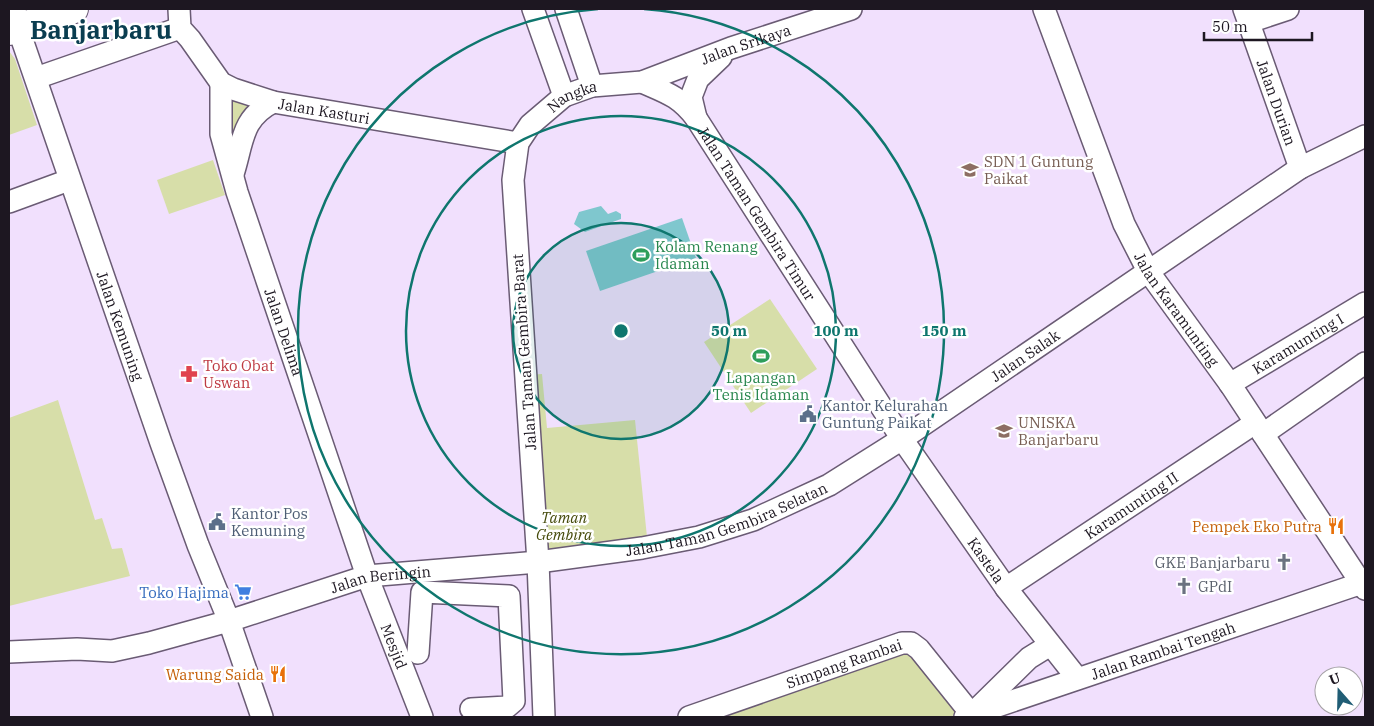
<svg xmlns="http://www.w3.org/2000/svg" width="1374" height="726" font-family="'IBM Plex Serif',serif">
	<rect width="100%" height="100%" fill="#f1e0fd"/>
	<g fill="#d7dea9">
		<polygon points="9,51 15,59 37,125 9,135"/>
		<polygon points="227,97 256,106 235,155"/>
		<polygon points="213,160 225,195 169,214 157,180"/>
		<polygon points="770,299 817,369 751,413 704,342"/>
		<polygon points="542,374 547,428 635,420 647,537 543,552 528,375"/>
		<polygon points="58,400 95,520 102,518 112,549 122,548 130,576 9,606 9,418"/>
		<polygon points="893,652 916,653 958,714 949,717 699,717"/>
	</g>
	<g fill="#7fc7ce">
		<polygon points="601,206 608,214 616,211 621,214 621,219 585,232 574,224 579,212"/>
		<polygon points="682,218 696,258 600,291 586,251"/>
	</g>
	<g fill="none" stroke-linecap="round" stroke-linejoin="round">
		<g stroke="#6a5b74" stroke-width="24">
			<g id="minor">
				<path id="s1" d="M179,9L180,28L190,39L221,83L233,89L273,102L518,143"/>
				<polyline points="533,9 564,96"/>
				<polyline points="566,9 592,86"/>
				<path id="s2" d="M1044,9L1124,224L1148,271L1230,384L1365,589"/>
				<path id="s3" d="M1244,9L1300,168"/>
				<polyline points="1249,22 1288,9"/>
				<path id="s4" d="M18,28L161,443L198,545L229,621L262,717"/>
				<polyline points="36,78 180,28"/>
				<path id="s5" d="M642,82C667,93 679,96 696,118L902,439L1006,588L1077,678"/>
				<path id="s6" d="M221,83V134L237,192L367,576L422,717"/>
				<polyline points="696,118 691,97 698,79 721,57"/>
				<path d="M233,174C243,143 241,118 273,102"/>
				<polyline points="9,202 69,180"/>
				<path id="s7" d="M1230,384L1365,303"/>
				<polyline points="1263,434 1365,363"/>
				<path id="s8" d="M1006,588L1255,423"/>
				<path id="s9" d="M9,652L77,649L112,651L149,643L229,621L367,576L538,562L642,548L699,537L753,520L829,485L902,439L1300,168L1365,136"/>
				<polyline points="418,653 422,592 509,596 514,701 507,707 471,709"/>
				<polyline points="975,711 1029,658 1050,645"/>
				<path id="s10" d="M544,717L538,562L513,180L518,143L530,125L564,96L592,86L642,82L731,48L851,9"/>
				<path id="s11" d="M689,717L902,643H911L919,649L972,715"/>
				<path id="s12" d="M965,717L1365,582"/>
			</g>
		</g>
		<g stroke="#6a5b74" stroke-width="30">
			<g id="highway">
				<polyline points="9,10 12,9"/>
				<polyline points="9,31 74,9"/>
			</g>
		</g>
		<use href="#minor" stroke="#fff" stroke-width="21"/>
		<use href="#highway" stroke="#fff" stroke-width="28"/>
	</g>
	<circle cx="621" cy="331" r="108" fill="#0f766e" fill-opacity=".12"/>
	<g fill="none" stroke="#0f766e" stroke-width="2.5">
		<circle cx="621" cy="331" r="108"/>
		<circle cx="621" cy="331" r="215"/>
		<path d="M644 9A323 323 0 1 1 598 9"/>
	</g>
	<defs>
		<g id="school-bare" transform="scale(1.35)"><path d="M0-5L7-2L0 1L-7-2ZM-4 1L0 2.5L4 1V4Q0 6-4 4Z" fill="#8d6e63" stroke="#fff" stroke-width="2.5" paint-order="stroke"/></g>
		<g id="stadium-bare" transform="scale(1.35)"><path d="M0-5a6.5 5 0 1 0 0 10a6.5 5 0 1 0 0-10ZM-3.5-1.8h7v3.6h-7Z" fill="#2e9e5b" stroke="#fff" stroke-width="2.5" paint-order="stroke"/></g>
		<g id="pharmacy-bare" transform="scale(1.35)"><path d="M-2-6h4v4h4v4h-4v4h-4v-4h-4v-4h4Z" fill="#e0444e" stroke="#fff" stroke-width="2.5" paint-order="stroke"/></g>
		<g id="civic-bare" transform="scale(1.35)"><path d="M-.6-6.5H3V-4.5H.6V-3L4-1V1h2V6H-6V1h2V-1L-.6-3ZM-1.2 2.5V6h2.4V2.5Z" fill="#5c6f8a" stroke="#fff" stroke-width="2.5" paint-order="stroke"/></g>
		<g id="university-bare" transform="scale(1.35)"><path d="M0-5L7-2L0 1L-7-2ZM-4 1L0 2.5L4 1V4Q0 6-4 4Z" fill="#8d6e63" stroke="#fff" stroke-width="2.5" paint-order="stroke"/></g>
		<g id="restaurant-bare" transform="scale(1.35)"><path d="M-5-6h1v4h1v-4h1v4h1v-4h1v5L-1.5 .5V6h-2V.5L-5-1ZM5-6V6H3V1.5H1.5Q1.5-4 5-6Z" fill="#e8710a" stroke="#fff" stroke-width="2.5" paint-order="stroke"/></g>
		<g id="church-bare" transform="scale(1.35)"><path d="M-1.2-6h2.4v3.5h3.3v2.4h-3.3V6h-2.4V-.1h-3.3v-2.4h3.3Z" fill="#6b7280" stroke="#fff" stroke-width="2.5" paint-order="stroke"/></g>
		<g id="supermarket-bare" transform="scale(1.35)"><path d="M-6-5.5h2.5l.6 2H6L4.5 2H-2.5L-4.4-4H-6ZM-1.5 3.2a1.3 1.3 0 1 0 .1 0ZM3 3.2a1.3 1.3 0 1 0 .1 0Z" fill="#3f7fe0" stroke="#fff" stroke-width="2.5" paint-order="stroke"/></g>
	</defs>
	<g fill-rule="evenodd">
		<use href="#school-bare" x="970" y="170"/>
		<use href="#stadium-bare" x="641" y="255"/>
		<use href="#stadium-bare" x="761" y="356"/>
		<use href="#pharmacy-bare" x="189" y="374"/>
		<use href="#civic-bare" x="808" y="414"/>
		<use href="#university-bare" x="1004" y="431"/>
		<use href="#civic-bare" x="217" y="522"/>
		<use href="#restaurant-bare" x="1336" y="526"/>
		<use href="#church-bare" x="1284" y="562"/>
		<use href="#church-bare" x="1184" y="586"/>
		<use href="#supermarket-bare" x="243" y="592"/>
		<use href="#restaurant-bare" x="278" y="674"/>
	</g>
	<g text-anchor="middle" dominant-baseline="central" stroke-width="5" stroke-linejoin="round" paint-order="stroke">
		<g font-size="15" fill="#1d1721" stroke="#fff">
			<text stroke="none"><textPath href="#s10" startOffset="832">Jalan Srikaya</textPath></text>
			<text stroke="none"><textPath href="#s10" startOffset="649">Nangka</textPath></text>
			<text stroke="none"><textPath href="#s3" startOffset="99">Jalan Durian</textPath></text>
			<text stroke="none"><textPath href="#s1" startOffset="195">Jalan Kasturi</textPath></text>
			<text stroke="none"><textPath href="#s5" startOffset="179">Jalan Taman Gembira Timur</textPath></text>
			<text stroke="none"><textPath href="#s2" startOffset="330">Jalan Karamunting</textPath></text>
			<text stroke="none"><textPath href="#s4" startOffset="315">Jalan Kemuning</textPath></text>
			<text stroke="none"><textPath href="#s6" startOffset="259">Jalan Delima</textPath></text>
			<text stroke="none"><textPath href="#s7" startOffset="79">Karamunting I</textPath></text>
			<text transform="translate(524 352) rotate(-94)">Jalan Taman Gembira Barat</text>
			<text stroke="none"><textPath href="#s9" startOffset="1079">Jalan Salak</textPath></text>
			<text stroke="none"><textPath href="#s8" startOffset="150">Karamunting II</textPath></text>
			<text stroke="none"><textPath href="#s9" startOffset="735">Jalan Taman Gembira Selatan</textPath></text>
			<text stroke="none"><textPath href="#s5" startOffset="595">Kastela</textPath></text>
			<text stroke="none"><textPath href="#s9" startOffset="382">Jalan Beringin</textPath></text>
			<text stroke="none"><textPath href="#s6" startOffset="592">Mesjid</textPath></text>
			<text stroke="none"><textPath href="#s12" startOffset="209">Jalan Rambai Tengah</textPath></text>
			<text stroke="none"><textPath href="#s11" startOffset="164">Simpang Rambai</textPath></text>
		</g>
		<g font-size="15" fill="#785e54" stroke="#fff" text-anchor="start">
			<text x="984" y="161">SDN 1 Guntung<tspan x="984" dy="17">Paikat</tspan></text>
			<text x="1018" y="422">UNISKA<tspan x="1018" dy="17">Banjarbaru</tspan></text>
		</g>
		<g font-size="15" fill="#27864d" stroke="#fff" text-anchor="start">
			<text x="655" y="246">Kolam Renang<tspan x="655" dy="17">Idaman</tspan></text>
			<text x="761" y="377" text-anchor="middle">Lapangan<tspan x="761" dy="17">Tenis Idaman</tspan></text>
		</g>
		<g font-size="15" fill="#be3a42" stroke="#fff" text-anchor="start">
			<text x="203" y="365">Toko Obat<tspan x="203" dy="17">Uswan</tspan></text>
		</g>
		<g font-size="15" fill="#4e5e75" stroke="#fff" text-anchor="start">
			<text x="822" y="405">Kantor Kelurahan<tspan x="822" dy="17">Guntung Paikat</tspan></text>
			<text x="231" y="513">Kantor Pos<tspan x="231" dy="17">Kemuning</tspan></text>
		</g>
		<g font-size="15" font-style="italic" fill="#454a0a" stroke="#fff">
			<text x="564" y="517">Taman<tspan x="564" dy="17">Gembira</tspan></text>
		</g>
		<g font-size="15" fill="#c56008" stroke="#fff" text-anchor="end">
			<text x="1322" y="526">Pempek Eko Putra</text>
			<text x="264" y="674">Warung Saida</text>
		</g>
		<g font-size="15" fill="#5b616d" stroke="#fff" text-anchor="end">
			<text x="1270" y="562">GKE Banjarbaru</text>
			<text x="1198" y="586" text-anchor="start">GPdI</text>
		</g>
		<g font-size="15" fill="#366cbe" stroke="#fff" text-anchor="end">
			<text x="229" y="592">Toko Hajima</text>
		</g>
		<g font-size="25" font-weight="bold" fill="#0a3d50" stroke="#fff">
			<text x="101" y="29">Banjarbaru</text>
		</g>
	</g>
	<circle cx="621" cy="331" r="8" fill="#0f766e" stroke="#fff" stroke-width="2.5"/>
	<g font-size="15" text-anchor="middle" font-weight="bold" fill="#0f766e" stroke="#fff" stroke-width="5" stroke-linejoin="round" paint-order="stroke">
		<text x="729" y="336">50 m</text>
		<text x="836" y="336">100 m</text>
		<text x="944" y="336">150 m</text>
	</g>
	<rect width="1374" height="726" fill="none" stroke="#1d1721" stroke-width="20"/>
	<g transform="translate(1339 691) rotate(340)"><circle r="24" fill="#ffffff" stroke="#a5a2a6"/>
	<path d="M0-4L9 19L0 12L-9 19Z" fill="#205d75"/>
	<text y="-8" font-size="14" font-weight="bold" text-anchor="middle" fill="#1d1721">U</text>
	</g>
	<path d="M1204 32v8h108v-8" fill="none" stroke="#1d1721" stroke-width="2.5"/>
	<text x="1212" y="32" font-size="15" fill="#1d1721" stroke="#ffffff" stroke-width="4" paint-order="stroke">50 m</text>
</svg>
